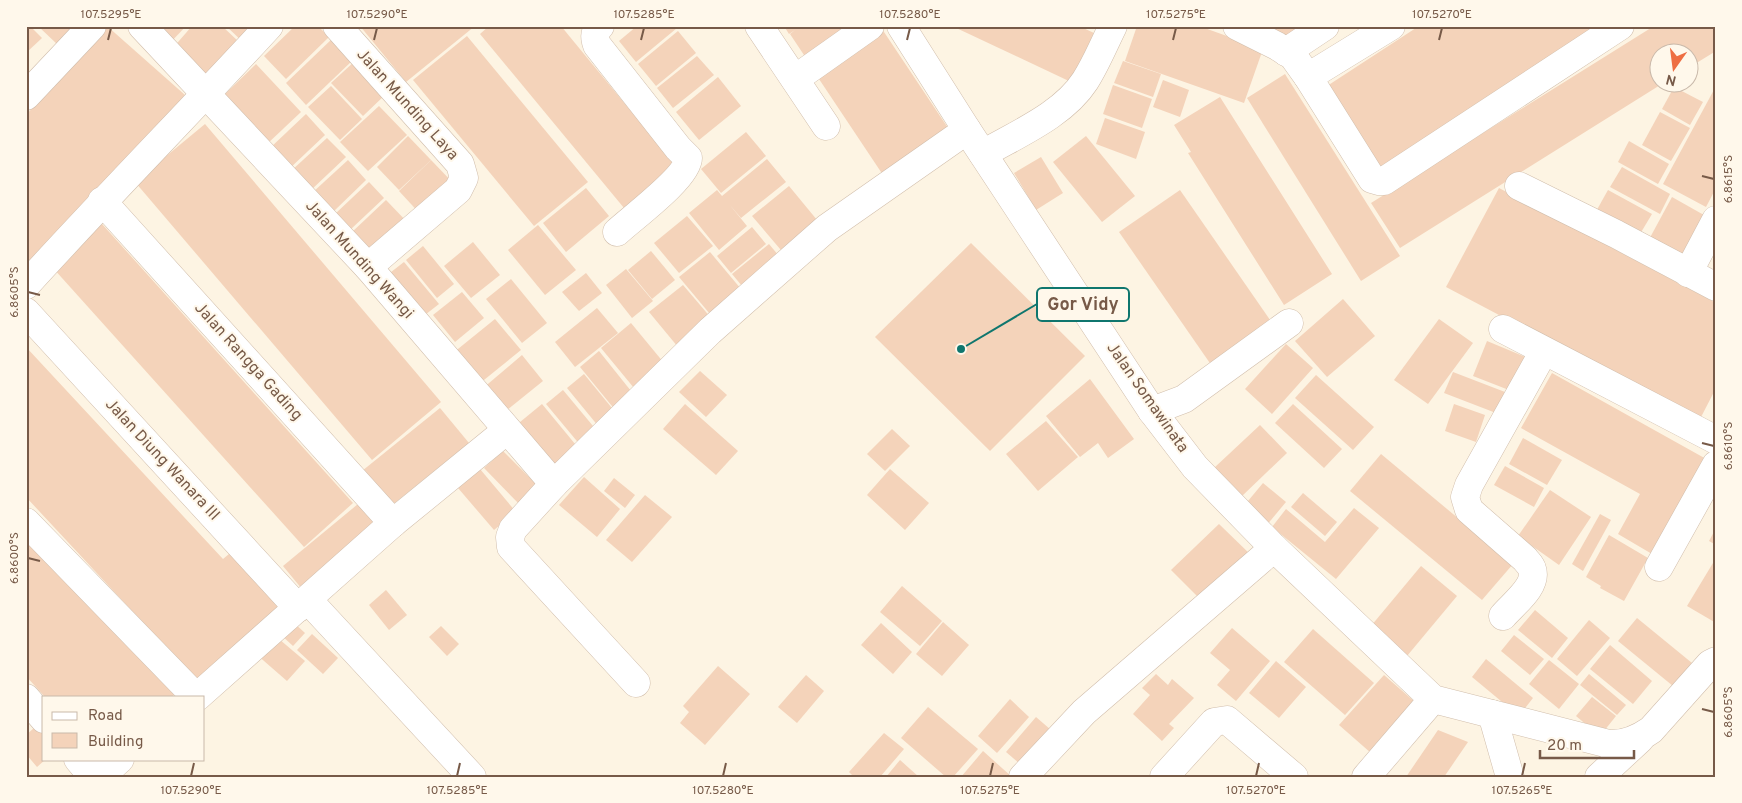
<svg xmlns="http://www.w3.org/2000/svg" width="1742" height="803" font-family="Overpass,sans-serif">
	<rect width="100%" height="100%" fill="#fdf4e3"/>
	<g fill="#f4d3ba">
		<polygon points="26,26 30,26 42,38 26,53"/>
		<polygon points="38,26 76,26 58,45"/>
		<polygon points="107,26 185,95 26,271 26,115"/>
		<polygon points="151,26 186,26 170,43"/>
		<polygon points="192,26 222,26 239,42 205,79 172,49"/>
		<polygon points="226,26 259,26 244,43"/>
		<polygon points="295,26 318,26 329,37 286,79 264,56"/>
		<polygon points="360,26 475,26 406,82"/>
		<polygon points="489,26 561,26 676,166 624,208 480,34"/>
		<polygon points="637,26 676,26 677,28 636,62 619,41"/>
		<polygon points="784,26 860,26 808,61 790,34 795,30 789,34"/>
		<polygon points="952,26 1079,26 1094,33 1071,82"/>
		<polygon points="1137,26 1199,26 1263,49 1244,103 1125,61"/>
		<polygon points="1267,26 1317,26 1295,41"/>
		<polygon points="1419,26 1604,26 1381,173 1324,88"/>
		<polygon points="1654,26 1716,26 1716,51 1690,67 1690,52 1660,52 1660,82 1665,82 1400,248 1371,203"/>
		<polygon points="882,29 954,137 887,181 815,73"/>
		<polygon points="678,31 696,53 656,86 638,64"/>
		<polygon points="467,36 588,182 534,226 413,80"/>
		<polygon points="333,38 354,59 306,105 286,83"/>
		<polygon points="697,56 714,75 673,108 657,88"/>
		<polygon points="355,61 386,94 363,116 331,83"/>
		<polygon points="1123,61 1161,74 1153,97 1114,83"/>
		<polygon points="256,64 301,112 266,145 221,98"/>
		<polygon points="1285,74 1400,256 1361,281 1247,98"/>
		<polygon points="718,77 741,106 699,140 676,112"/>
		<polygon points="1163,80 1189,90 1180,117 1153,107"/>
		<polygon points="1113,85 1152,99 1142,128 1103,114"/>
		<polygon points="331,86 362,119 340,140 308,107"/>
		<polygon points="1716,86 1716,188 1706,207 1663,184"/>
		<polygon points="1674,87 1703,102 1690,125 1662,109"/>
		<polygon points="1220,97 1332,274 1284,305 1188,153 1191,152 1174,125"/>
		<polygon points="379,106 407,135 368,171 340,142"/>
		<polygon points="1660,112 1690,128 1671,161 1642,145"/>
		<polygon points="306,114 325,135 288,170 269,149"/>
		<polygon points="1105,118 1145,132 1136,159 1096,144"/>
		<polygon points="205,124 441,402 372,460 135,182"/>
		<polygon points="746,132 766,156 721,193 701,169"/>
		<polygon points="408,136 431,160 399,190 377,167"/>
		<polygon points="1086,136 1135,196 1102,222 1053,162"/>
		<polygon points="327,138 346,157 310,191 291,171"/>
		<polygon points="1629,141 1669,164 1658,184 1618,162"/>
		<polygon points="1041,157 1063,193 1036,210 1014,173"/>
		<polygon points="767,159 786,182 741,218 729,204 747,226 719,250 689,213 717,190 722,196"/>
		<polygon points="348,160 366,180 332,213 312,193"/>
		<polygon points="431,160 456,186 423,217 399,191"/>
		<polygon points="1622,167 1670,194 1660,214 1610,187"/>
		<polygon points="369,182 384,198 350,230 335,214"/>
		<polygon points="789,186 822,226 786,256 752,216"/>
		<polygon points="586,188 609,216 566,252 543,223"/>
		<polygon points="1499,188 1716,303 1716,388 1699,421 1446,287"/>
		<polygon points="1180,190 1275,327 1214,369 1119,232"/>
		<polygon points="1608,190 1652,214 1637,239 1594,215"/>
		<polygon points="1672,197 1711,219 1685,267 1646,245"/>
		<polygon points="386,200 408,223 373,257 351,233"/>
		<polygon points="687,216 713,246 679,273 654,243"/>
		<polygon points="102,224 353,503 304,547 53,268"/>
		<polygon points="538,225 576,270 545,295 508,250"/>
		<polygon points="752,227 766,244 731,273 717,256"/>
		<polygon points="473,242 500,275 471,298 444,266"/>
		<polygon points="971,243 1085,356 990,451 875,337"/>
		<polygon points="769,244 784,262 747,292 732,274"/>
		<polygon points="423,246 454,284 437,298 406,260"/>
		<polygon points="651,251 675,280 652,299 628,270"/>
		<polygon points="710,252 746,295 715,320 679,277"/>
		<polygon points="404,262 439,304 421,318 386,276"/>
		<polygon points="626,269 653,301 632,318 606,285"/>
		<polygon points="586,273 602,293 579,311 562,292"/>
		<polygon points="511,279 547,323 522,343 486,299"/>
		<polygon points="683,285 712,319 678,347 649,312"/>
		<polygon points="462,292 484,318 455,342 433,315"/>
		<polygon points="1343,299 1375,336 1327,377 1295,341"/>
		<polygon points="597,308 618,333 575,367 555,342"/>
		<polygon points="495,319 521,350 479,384 453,353"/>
		<polygon points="1439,319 1473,343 1428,404 1394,380"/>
		<polygon points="631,323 664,363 634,388 601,348"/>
		<polygon points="1487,341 1528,358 1514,392 1473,376"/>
		<polygon points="1286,344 1313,368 1272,414 1245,389"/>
		<polygon points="26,347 223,559 235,549 287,605 200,684 26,497"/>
		<polygon points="599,351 635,396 616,411 580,367"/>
		<polygon points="522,355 543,381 502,414 482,389"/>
		<polygon points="700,371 727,395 706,417 679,392"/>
		<polygon points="1453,372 1505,392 1496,413 1444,393"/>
		<polygon points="1552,373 1708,460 1652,554 1618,534 1640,494 1521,428"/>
		<polygon points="584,374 616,413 599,427 567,388"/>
		<polygon points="1316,375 1374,427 1353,450 1295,398"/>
		<polygon points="1090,379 1134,439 1108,458 1098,443 1080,457 1046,416"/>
		<polygon points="563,390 598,432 581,446 546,404"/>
		<polygon points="542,404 580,450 552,473 514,427"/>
		<polygon points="685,404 738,451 716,475 663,429"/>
		<polygon points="1293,404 1342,449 1324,468 1275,423"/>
		<polygon points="1454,404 1485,415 1476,442 1445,431"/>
		<polygon points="440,408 469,443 391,506 362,471"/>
		<polygon points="1046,421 1078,457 1038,491 1006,454"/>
		<polygon points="1260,425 1287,453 1241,497 1214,468"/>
		<polygon points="892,429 910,446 885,471 867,454"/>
		<polygon points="1523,438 1562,460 1547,485 1509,464"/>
		<polygon points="503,451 540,488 521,506 484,468"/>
		<polygon points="1381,454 1513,564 1482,600 1350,491"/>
		<polygon points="1505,466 1544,488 1534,507 1494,485"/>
		<polygon points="480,469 516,512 494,530 458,488"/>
		<polygon points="890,469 929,503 905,530 867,495"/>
		<polygon points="584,477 620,509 597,537 559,505"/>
		<polygon points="614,478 635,495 625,508 604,491"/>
		<polygon points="1263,483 1286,502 1266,526 1243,507"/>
		<polygon points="1550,490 1591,517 1559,565 1518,536"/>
		<polygon points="1303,493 1337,522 1325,536 1291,507"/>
		<polygon points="645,495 672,517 632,562 606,540"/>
		<polygon points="358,504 385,521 302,589 283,566"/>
		<polygon points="1354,508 1379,528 1336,579 1272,527 1286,509 1325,542"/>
		<polygon points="1600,514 1611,520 1583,571 1572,564"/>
		<polygon points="1219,524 1254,558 1206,605 1171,570"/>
		<polygon points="1716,528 1716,545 1709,541"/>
		<polygon points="26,533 176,693 172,697 45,697 26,676"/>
		<polygon points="1609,535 1648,558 1624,601 1600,588 1601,586 1586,577"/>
		<polygon points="1716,558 1716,623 1687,606"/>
		<polygon points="1421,566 1457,596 1407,656 1371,626"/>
		<polygon points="902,586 942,621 920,646 880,612"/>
		<polygon points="386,590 407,615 389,630 369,605"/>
		<polygon points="1535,610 1568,638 1552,658 1518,630"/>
		<polygon points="1637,618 1692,663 1673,686 1618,641"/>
		<polygon points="1589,620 1610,638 1577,676 1557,659"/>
		<polygon points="292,621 305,633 293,646 280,634"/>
		<polygon points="943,622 969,645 942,676 916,654"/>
		<polygon points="881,623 912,652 893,674 861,645"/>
		<polygon points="441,626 459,644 447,656 429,637"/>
		<polygon points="1232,628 1270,661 1236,701 1217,685 1230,670 1210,653"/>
		<polygon points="1313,629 1374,683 1345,715 1284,662"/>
		<polygon points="273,634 305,661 287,681 256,654"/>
		<polygon points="312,634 338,658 323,674 297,650"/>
		<polygon points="1514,635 1544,659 1530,675 1501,651"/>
		<polygon points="1610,645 1652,681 1633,704 1590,669"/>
		<polygon points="1486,659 1533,698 1519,716 1472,677"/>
		<polygon points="1549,660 1579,684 1559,709 1529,684"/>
		<polygon points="1276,661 1306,687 1279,718 1249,693"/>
		<polygon points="718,666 750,694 705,745 680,723 689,712 683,706"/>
		<polygon points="1156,674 1168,685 1172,679 1194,698 1169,724 1174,728 1162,741 1133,714 1150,695 1142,688"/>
		<polygon points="1589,674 1626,705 1617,715 1580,685"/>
		<polygon points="806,675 824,691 797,723 778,707"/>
		<polygon points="1384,675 1416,703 1371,753 1339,725"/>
		<polygon points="1592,697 1616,716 1600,736 1576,716"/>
		<polygon points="1010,699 1029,717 997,753 978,736"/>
		<polygon points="928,707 978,749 953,777 946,777 901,738"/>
		<polygon points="1036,717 1058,736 1028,771 1006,752"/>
		<polygon points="42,721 44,724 44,759 46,759 37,767 26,754 26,735"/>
		<polygon points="1438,730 1468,742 1444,777 1406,777"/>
		<polygon points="884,733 904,749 880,777 854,777 849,772"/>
		<polygon points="983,751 1012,777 961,777"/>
		<polygon points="900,760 919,777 886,777"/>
	</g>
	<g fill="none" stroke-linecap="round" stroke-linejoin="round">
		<g stroke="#d1beac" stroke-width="29">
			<g id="street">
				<polyline points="142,26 368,267 554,484"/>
				<polyline points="337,26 460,164 464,178 458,190 368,267"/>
				<path d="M600,26C594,32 594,37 597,45L678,148L688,158C688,177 632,218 617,232"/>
				<polyline points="759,26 826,126"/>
				<path d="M901,26L967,130L1152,411L1195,467L1274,548L1433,699L1609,744C1625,745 1638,739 1651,730L1710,664L1716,661"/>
				<polyline points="1237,26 1277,46 1293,56 1308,77 1372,179 1379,181 1384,181 1620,26"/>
				<polyline points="1286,52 1325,26"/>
				<polyline points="1308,77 1391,26"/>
				<polyline points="795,79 870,26"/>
				<polyline points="26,96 92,26"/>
				<path d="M983,154C1017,134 1063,115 1085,81C1096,64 1104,44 1113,26"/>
				<polyline points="1519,186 1616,234 1716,287"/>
				<polyline points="102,201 393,523"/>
				<polyline points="1688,273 1716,220"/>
				<path d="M26,285C106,197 189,113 269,26"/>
				<polyline points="26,312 298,608"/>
				<polyline points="1503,329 1716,440"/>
				<polyline points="1152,411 1184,399 1289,323"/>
				<polyline points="26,522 196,697"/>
				<polyline points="1659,567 1716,465"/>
				<polyline points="308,600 472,777"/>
				<path d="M1503,616C1513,604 1538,586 1532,569C1531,565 1527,562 1525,559L1469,510L1465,497L1469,485L1544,351"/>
				<polyline points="636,683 511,547 510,537 513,529 554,484 710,331 827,228 967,130"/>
				<polyline points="197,697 393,523 507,430"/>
				<polyline points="26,698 44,719"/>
				<polyline points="1492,714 1510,777"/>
				<polyline points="78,759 93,777"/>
				<polyline points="100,777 120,759"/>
				<polyline points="1023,777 1084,712 1274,548"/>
				<polyline points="1164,777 1214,722 1227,720 1294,777"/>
				<polyline points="1366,777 1433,699"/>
				<polyline points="1599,777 1640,739"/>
			</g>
		</g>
		<use href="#street" stroke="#fff" stroke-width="28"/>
	</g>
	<path fill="none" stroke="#775a48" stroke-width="2" d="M108,40L111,28M374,40L377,28M641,40L644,28M907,40L910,28M1173,40L1176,28M1439,40L1442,28M1702,176L1714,179M28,292L40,295M1702,443L1714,446M28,558L40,561M1702,709L1714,712M191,776L194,763M457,776L460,763M723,776L726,763M990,776L993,763M1256,776L1259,763M1522,776L1525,763"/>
	<g text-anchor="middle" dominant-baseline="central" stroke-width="4" stroke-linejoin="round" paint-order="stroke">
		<g font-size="16" fill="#775a48" stroke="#fff8eb">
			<text transform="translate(407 105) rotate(48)">Jalan Munding Laya</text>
			<text transform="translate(359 260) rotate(48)">Jalan Munding Wangi</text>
			<text transform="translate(248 362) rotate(48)">Jalan Rangga Gading</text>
			<text transform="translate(1147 398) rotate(55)">Jalan Somawinata</text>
			<text transform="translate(162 460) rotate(47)">Jalan Diung Wanara III</text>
		</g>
	</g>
	<path fill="none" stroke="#0f766e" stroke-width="2" d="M961 349L1037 304"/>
	<circle fill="#0f766e" stroke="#fff8eb" stroke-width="2" cx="961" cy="349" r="5"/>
	<rect fill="#fff8eb" stroke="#0f766e" stroke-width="2" x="1037" y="288" width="92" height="33" rx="5"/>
	<g font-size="18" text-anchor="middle" font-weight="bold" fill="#775a48">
		<text x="1083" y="310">Gor Vidy</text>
	</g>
	<rect width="1742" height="803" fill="none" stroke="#fff8eb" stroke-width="55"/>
	<rect x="42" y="696" width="162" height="65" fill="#fff8eb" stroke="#c9b9aa"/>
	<rect x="52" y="712" width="25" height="8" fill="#ffffff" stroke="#c9b9aa"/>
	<text x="88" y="720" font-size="15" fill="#775a48">Road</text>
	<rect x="52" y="733" width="25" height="15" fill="#f4d3ba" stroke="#c9b9aa"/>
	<text x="88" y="746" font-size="15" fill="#775a48">Building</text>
	<g transform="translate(1674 68) rotate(194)"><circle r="24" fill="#fff8eb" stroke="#c9b9aa"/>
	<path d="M0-4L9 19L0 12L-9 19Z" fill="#ee6e42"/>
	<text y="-8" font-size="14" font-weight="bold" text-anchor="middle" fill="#775a48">N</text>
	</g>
	<path d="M1540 750v8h94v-8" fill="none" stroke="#775a48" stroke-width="2.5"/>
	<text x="1547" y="750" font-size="15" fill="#775a48" stroke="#fff8eb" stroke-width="4" paint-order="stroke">20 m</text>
	<rect x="28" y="28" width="1686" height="748" fill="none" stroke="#775a48" stroke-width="2"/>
	<g font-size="12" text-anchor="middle" fill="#775a48">
		<text x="111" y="18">107.5295°E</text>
		<text x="377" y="18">107.5290°E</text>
		<text x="644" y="18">107.5285°E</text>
		<text x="910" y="18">107.5280°E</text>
		<text x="1176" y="18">107.5275°E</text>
		<text x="1442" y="18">107.5270°E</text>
		<text transform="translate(1728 179) rotate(-90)" y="4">6.8615°S</text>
		<text transform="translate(14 292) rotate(-90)" y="4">6.8605°S</text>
		<text transform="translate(1728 446) rotate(-90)" y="4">6.8610°S</text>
		<text transform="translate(14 558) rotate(-90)" y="4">6.8600°S</text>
		<text transform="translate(1728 712) rotate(-90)" y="4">6.8605°S</text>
		<text x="191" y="794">107.5290°E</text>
		<text x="457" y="794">107.5285°E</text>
		<text x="723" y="794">107.5280°E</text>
		<text x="990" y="794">107.5275°E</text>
		<text x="1256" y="794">107.5270°E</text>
		<text x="1522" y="794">107.5265°E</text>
	</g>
</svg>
